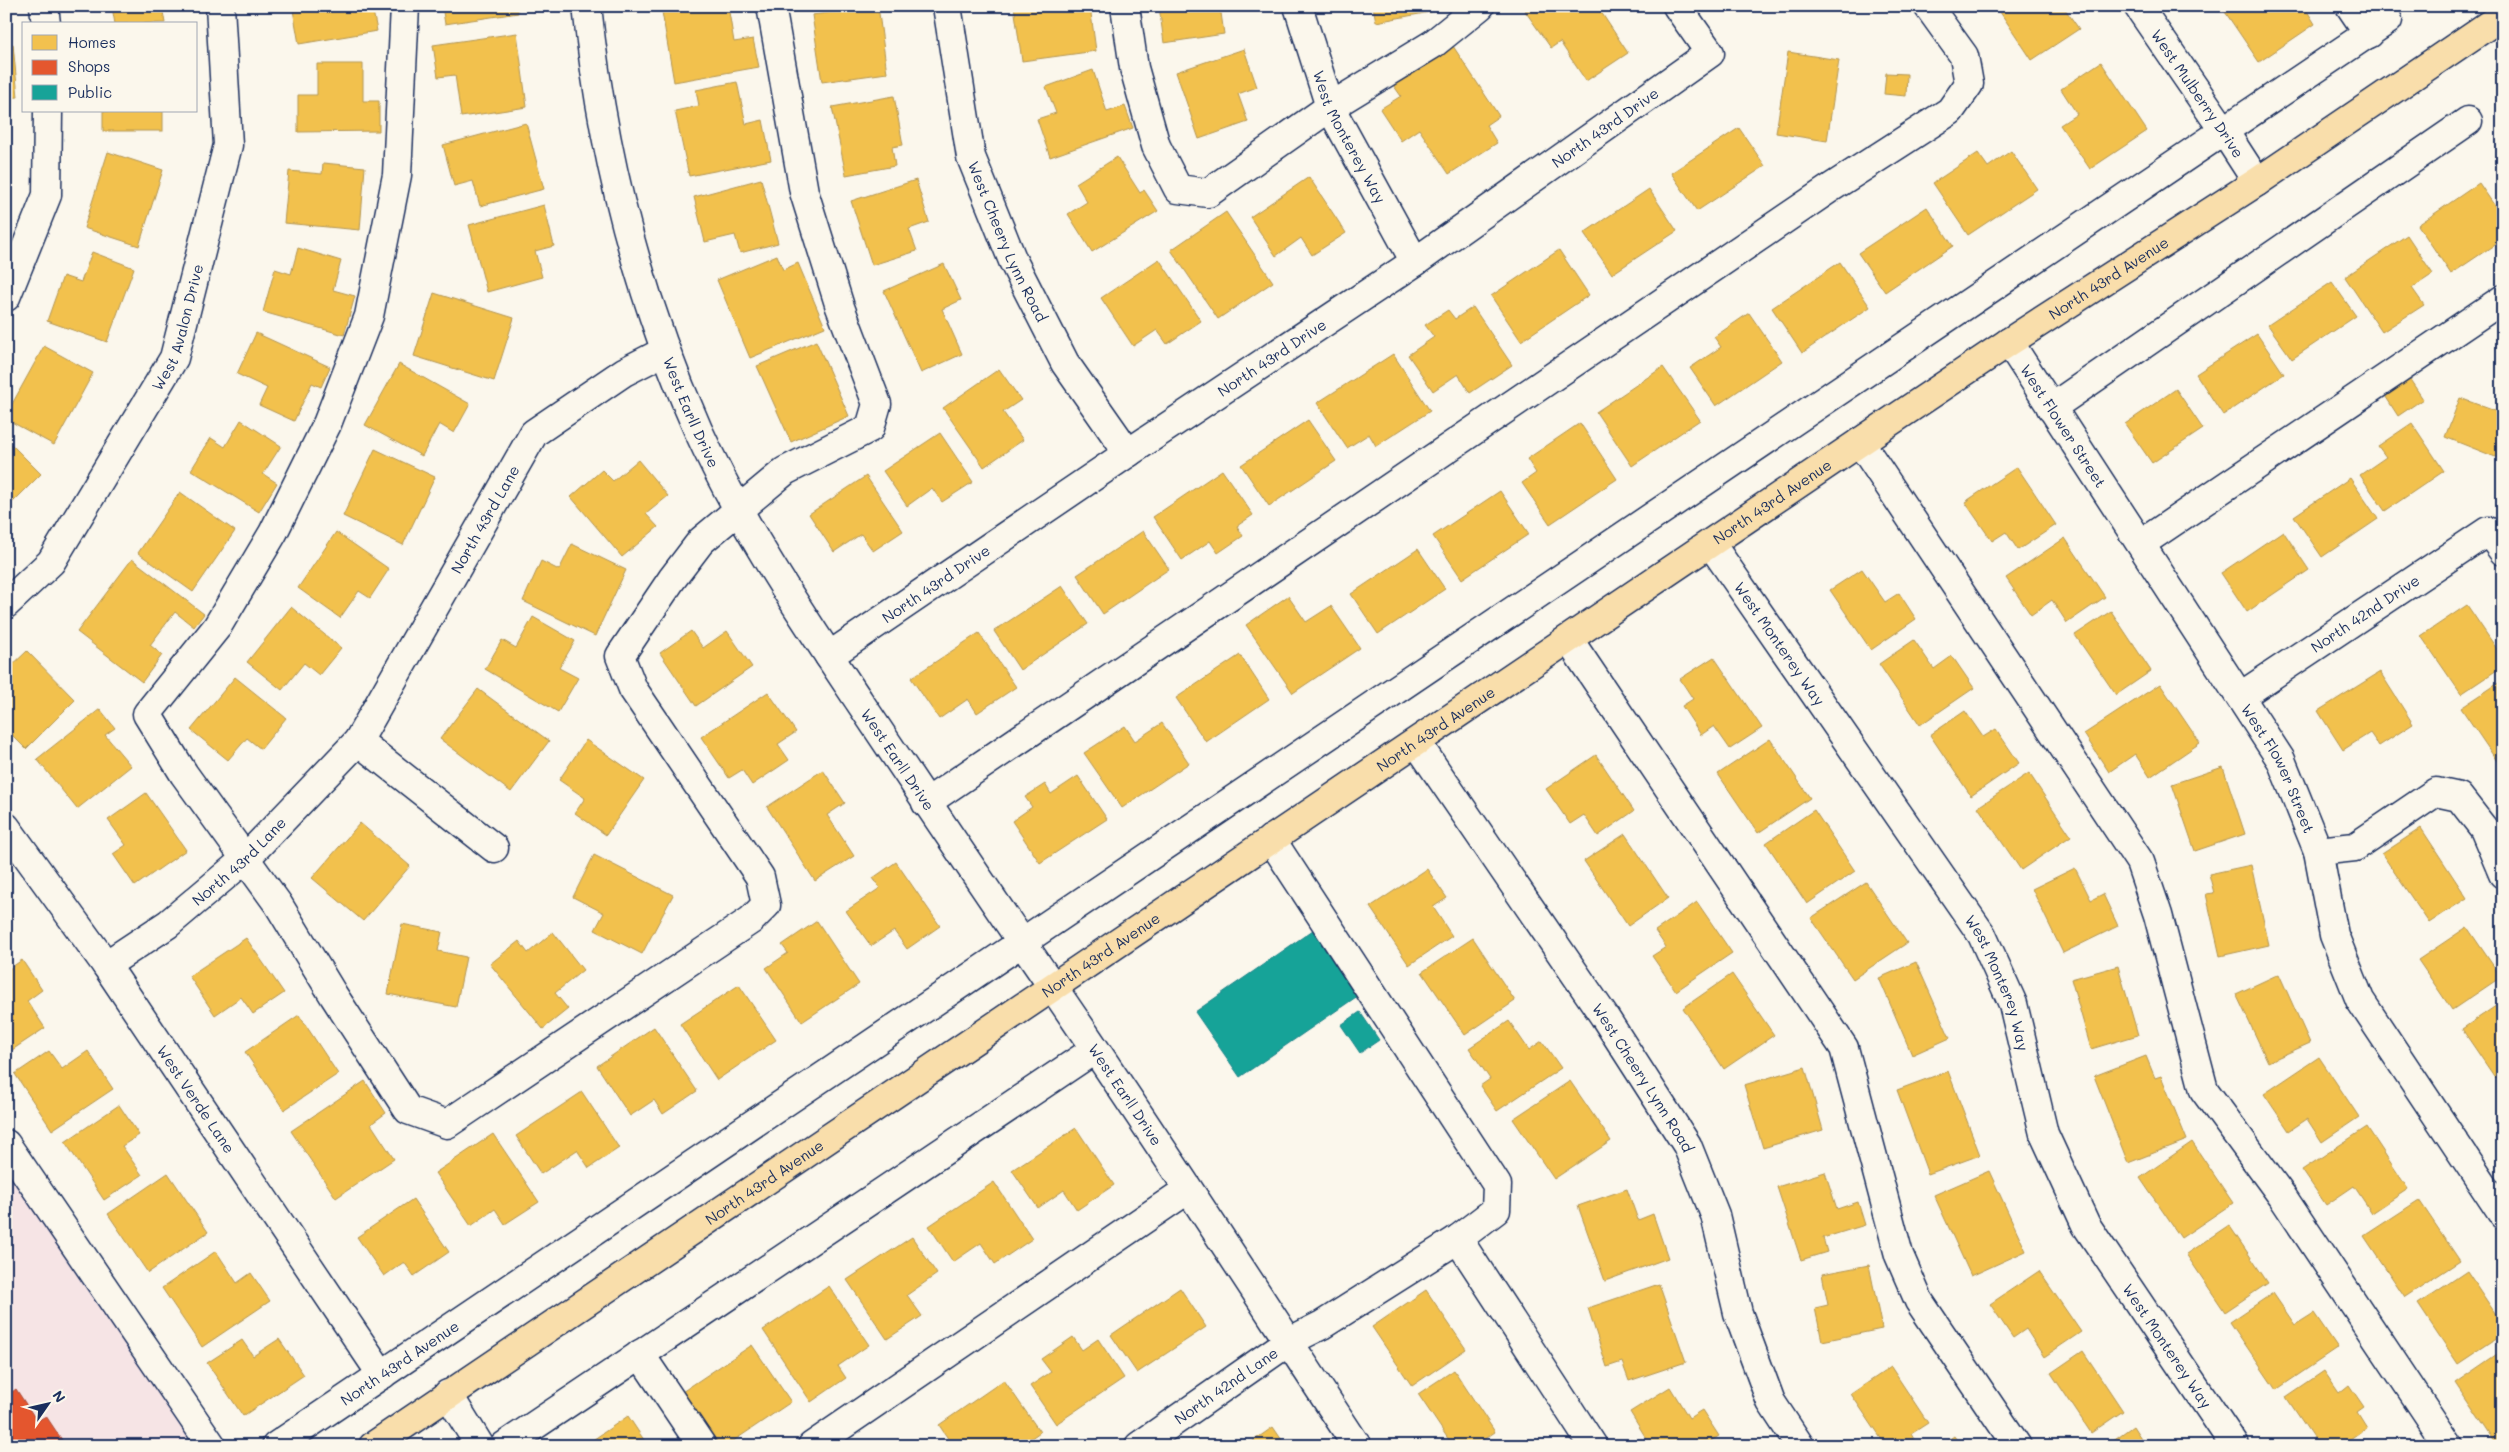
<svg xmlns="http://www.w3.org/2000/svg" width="2509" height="1452" font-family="Mali,sans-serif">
	<rect width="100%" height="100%" fill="#fbf7ec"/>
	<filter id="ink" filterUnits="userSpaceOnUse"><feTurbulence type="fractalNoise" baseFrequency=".02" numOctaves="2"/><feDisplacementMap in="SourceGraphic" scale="10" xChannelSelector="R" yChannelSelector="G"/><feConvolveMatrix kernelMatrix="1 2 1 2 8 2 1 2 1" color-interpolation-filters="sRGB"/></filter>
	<g filter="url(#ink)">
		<polygon fill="#f6e4e5" points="6,1169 196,1446 6,1446"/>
		<g fill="#f2c14e" stroke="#b29553">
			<polygon points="93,6 162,6 165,23 115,24 112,7 93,11"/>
			<polygon points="315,6 372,6 377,31 299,44 293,10"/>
			<polygon points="442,6 517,6 518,13 445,24"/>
			<polygon points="661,6 728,6 734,42 753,39 759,67 674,82"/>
			<polygon points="878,6 887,73 822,82 812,15"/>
			<polygon points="1014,6 1090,6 1096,51 1022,61"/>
			<polygon points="1159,6 1220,6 1224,34 1164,43"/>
			<polygon points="1373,6 1441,6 1441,10 1376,22"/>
			<polygon points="1532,6 1597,6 1628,53 1586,81 1560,42 1551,48 1525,11"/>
			<polygon points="1996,6 2063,6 2079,29 2032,60"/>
			<polygon points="2221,6 2304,6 2315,24 2259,62"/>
			<polygon points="517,33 527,107 461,117 455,75 438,77 433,45"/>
			<polygon points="1451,43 1499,116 1486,125 1497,143 1449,174 1419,129 1401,141 1380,109 1401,96 1391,82"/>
			<polygon points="13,44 18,97 6,98 6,45"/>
			<polygon points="1244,49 1257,87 1238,94 1248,122 1199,139 1176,72"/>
			<polygon points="1788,52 1839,60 1827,141 1776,133"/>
			<polygon points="2101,62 2147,131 2090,169 2060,125 2077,114 2061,89"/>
			<polygon points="317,64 363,64 363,101 379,101 379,131 298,132 298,95 317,95"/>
			<polygon points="1093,70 1107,112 1125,106 1133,128 1050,157 1037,119 1056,113 1046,87"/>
			<polygon points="1886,73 1907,74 1906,96 1884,94"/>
			<polygon points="737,82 746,124 763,120 771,160 689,176 675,111 699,106 696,90"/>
			<polygon points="894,96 903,145 892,147 895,166 846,175 832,107"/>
			<rect x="103" y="111" width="60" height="20"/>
			<polygon points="526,123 544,189 480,206 473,181 454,186 443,145"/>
			<polygon points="1739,128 1765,166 1697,211 1671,173"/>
			<polygon points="2011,151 2037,189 1968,235 1933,183 1978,153 1988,167"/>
			<polygon points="108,152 163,170 139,246 84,228"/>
			<polygon points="1117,157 1140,193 1144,190 1158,211 1092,252 1068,214 1087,202 1076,183"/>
			<polygon points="323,163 365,167 360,230 284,223 289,171 322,174"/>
			<polygon points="1309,177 1346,233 1312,255 1301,238 1276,256 1250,217"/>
			<polygon points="761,179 778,243 740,253 735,235 705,242 694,197"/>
			<polygon points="916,180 929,222 909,229 917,251 872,265 851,201"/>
			<polygon points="2479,183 2503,218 2503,239 2451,274 2418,225"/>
			<polygon points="1649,189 1677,231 1612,274 1584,233"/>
			<polygon points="544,205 554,246 535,251 542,277 487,292 469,225"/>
			<polygon points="1927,207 1953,246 1885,292 1858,253"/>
			<polygon points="1226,212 1273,282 1218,319 1171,250"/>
			<polygon points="2407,235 2433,274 2412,288 2424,305 2382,332 2345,277"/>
			<polygon points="298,248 341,261 333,290 355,296 344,335 263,312 275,269 291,274"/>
			<polygon points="1559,250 1589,295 1521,341 1491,296"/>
			<polygon points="92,252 134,268 107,342 47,321 63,276 81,282"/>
			<polygon points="777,255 783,270 798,263 825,327 750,358 717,280"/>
			<polygon points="1159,259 1201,321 1167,344 1157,330 1133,346 1101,298"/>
			<polygon points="1840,262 1870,307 1802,353 1772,308"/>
			<polygon points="944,264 961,300 942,309 962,354 921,373 884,291"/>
			<polygon points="2332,282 2356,316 2292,359 2268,325"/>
			<polygon points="434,293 514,318 494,381 414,356"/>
			<polygon points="1473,307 1512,365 1470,393 1458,374 1433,391 1408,355 1434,337 1425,325 1448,310 1455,319"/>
			<polygon points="1749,313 1782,361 1716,406 1690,368 1721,347 1714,337"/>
			<polygon points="256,333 330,367 321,387 312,383 294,421 259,405 267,388 237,374"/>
			<polygon points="2257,334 2284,374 2223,415 2196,374"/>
			<polygon points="816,341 849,416 791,442 757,366"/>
			<polygon points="44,346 93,373 54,445 6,419 6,415"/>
			<polygon points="1393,354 1430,411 1376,446 1369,434 1347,448 1317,403"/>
			<polygon points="399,364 470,404 454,433 439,424 422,456 365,425"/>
			<polygon points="1663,367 1700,420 1632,466 1596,412"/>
			<polygon points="999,369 1021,400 1003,412 1023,440 984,467 943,408"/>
			<polygon points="2409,378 2423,399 2398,416 2384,394"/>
			<polygon points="2176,389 2203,429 2152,463 2125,424"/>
			<polygon points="2460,398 2503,414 2503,460 2445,437"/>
			<polygon points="241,420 281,446 263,474 277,483 259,512 191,470 211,438 225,447"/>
			<polygon points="1308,420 1336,461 1269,506 1241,465"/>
			<polygon points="1580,423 1617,479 1550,524 1522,483 1536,473 1527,459"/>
			<polygon points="2412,423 2444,471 2385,511 2360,475 2386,457 2378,446"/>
			<polygon points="940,433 973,482 942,502 932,488 907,506 883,471"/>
			<polygon points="6,439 41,474 6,509"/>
			<polygon points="375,449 435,477 403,545 343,516"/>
			<polygon points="638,460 668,496 646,514 658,527 622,557 571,497 602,470 613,481"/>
			<polygon points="2017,467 2056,525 2018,550 2006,532 1992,541 1965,502"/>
			<polygon points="1222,470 1253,515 1237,526 1243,536 1218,553 1210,541 1182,560 1153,517"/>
			<polygon points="866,476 903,531 873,551 861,534 834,552 809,514"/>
			<polygon points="2350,478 2378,519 2322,557 2294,516"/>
			<polygon points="1500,491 1529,534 1462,579 1433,536"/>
			<polygon points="180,492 235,531 193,592 138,553"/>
			<polygon points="1143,531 1169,569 1103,614 1077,575"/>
			<polygon points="2283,531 2309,570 2247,612 2221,573"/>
			<polygon points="336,532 389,569 370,598 359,591 340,618 298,588"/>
			<polygon points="2065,538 2105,597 2067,623 2052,600 2031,615 2006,578"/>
			<polygon points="572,544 626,570 595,636 523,601 541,561 559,570"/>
			<polygon points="1418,549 1445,589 1378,634 1351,594"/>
			<polygon points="132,559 204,614 194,627 175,612 150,645 162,655 142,682 77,632"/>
			<polygon points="1862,569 1885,602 1899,593 1916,619 1871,650 1830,590"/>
			<polygon points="1062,586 1088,624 1020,670 994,631"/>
			<polygon points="1288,596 1306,622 1331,606 1360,648 1293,693 1246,625"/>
			<polygon points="2467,605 2503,658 2503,666 2461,694 2421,636"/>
			<polygon points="291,607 341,648 319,675 304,663 282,690 247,662"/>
			<polygon points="2111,611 2151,671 2116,695 2075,635"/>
			<polygon points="533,617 575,641 559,668 578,678 558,712 485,669 502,640 516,648"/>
			<polygon points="691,631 703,648 727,631 752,667 696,706 660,653"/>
			<polygon points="979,633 1016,687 977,713 968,699 939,719 911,678"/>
			<polygon points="1914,640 1934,669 1952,656 1974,688 1920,725 1879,664"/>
			<polygon points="27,651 75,700 26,749 6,729 6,708 9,705 6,703 6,671"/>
			<polygon points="1240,655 1269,699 1206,742 1176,698"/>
			<polygon points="1714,657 1762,728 1730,749 1714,726 1701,735 1682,706 1693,699 1680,679"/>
			<polygon points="2380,672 2413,724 2379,746 2370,733 2343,750 2318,711"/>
			<polygon points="235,677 286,718 261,749 247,738 228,760 191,730"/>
			<polygon points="2503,680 2503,766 2501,767 2461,708"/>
			<polygon points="2160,684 2200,743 2150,777 2135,754 2109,772 2084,734"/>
			<polygon points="478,689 549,741 511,792 440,739"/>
			<polygon points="768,692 796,732 778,744 789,760 752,785 742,770 729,778 701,737"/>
			<polygon points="100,709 115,728 105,735 131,766 77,809 37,759"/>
			<polygon points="1965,711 1983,737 1996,729 2019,763 1971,796 1930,735"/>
			<polygon points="1162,723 1189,763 1122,808 1084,753 1125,726 1135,741"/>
			<polygon points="1770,739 1810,798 1758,833 1718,774"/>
			<polygon points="586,740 644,780 606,835 575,813 585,798 559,780"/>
			<polygon points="1596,755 1634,811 1598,836 1584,815 1570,824 1546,789"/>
			<polygon points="2223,767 2245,834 2195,851 2172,784"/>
			<polygon points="823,770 845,803 827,815 854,856 815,881 767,807"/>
			<polygon points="2029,773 2071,836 2021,870 1978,807"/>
			<polygon points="1078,776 1107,819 1040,863 1012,821 1032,807 1025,797 1045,784 1051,794"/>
			<polygon points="146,793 186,850 135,886 113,854 126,845 108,820"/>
			<polygon points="1814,810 1855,871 1807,904 1766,843"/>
			<polygon points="360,823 410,866 363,921 312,878"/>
			<polygon points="2421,828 2467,898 2429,923 2382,854"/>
			<polygon points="1625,834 1668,898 1628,926 1584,861"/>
			<polygon points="594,855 673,895 642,954 595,930 604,913 573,897"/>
			<polygon points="896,862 940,926 907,949 894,931 871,946 846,911 880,888 873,878"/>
			<polygon points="2251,865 2269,945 2220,956 2206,894 2214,893 2209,874"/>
			<polygon points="2075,868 2091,900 2103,894 2118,926 2063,953 2032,889"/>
			<polygon points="1427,869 1447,898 1433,907 1452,936 1409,965 1370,907"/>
			<polygon points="1866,882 1907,943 1853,979 1811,918"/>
			<polygon points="1697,902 1732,953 1676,991 1652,956 1666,947 1655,931"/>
			<polygon points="817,921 859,984 802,1022 766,968 788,953 782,945"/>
			<polygon points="402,924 442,932 438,951 466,957 456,1007 388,994"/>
			<polygon points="2467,927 2501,977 2452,1010 2418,960"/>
			<polygon points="553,932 583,970 555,993 568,1009 543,1029 490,964 519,941 528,953"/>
			<polygon points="246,938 284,993 253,1014 241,997 215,1015 189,976"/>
			<polygon points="1473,938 1515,1001 1465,1035 1422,972"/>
			<polygon points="22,960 42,990 27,1001 45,1028 6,1054 6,971"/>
			<polygon points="1916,962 1950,1038 1912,1055 1879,978"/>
			<polygon points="2118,966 2138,1035 2091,1049 2071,979"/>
			<polygon points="1732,974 1774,1035 1724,1069 1683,1008"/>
			<polygon points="2279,974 2310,1043 2268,1062 2236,994"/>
			<polygon points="739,985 776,1040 717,1080 680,1024"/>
			<polygon points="2503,1001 2503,1074 2496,1079 2462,1029"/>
			<polygon points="299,1015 338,1074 284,1110 245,1052"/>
			<polygon points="1509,1021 1529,1050 1542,1041 1561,1068 1497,1111 1480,1086 1490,1079 1469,1048"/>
			<polygon points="654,1027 697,1091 663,1114 654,1100 630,1116 597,1066"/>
			<polygon points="49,1051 62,1069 88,1051 113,1089 52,1130 15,1074"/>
			<polygon points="2146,1056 2155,1078 2161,1076 2187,1140 2128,1163 2094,1076"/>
			<polygon points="2319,1057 2359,1117 2322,1142 2307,1119 2289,1131 2264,1094"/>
			<polygon points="1805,1067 1823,1130 1763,1148 1744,1085"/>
			<polygon points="1948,1071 1980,1155 1928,1174 1897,1090"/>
			<polygon points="365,1081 386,1113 371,1124 394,1159 336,1198 291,1131"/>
			<polygon points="1570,1081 1611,1141 1554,1179 1513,1119"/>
			<polygon points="582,1092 619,1148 589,1168 577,1150 541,1174 516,1136"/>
			<polygon points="119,1105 139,1135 122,1146 142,1175 104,1200 65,1142"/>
			<polygon points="2367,1127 2408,1189 2372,1213 2354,1186 2326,1205 2302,1170"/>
			<polygon points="1076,1128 1114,1185 1077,1210 1064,1190 1038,1208 1012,1170"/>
			<polygon points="493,1134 539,1202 505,1224 495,1209 471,1226 435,1173"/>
			<polygon points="2192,1142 2233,1203 2181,1238 2140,1178"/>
			<polygon points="1989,1171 2026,1251 1971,1276 1934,1195"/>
			<polygon points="1825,1172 1837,1209 1858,1202 1865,1225 1823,1238 1827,1252 1801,1260 1777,1187"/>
			<polygon points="168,1173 208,1232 148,1273 108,1214"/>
			<polygon points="994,1182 1032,1239 995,1264 981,1243 953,1262 929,1226"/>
			<polygon points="1627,1189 1638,1220 1653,1214 1668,1258 1605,1281 1578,1206"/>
			<polygon points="413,1199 449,1252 414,1276 404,1262 384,1276 357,1237"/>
			<polygon points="2419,1200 2460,1261 2405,1297 2364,1236"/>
			<polygon points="2229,1225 2268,1283 2225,1312 2186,1254"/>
			<polygon points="912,1237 937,1274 907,1295 922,1316 887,1339 847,1280"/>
			<polygon points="216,1251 237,1283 251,1273 270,1301 202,1347 162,1288"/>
			<polygon points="1869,1265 1882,1329 1822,1341 1815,1308 1828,1305 1822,1274"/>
			<polygon points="2039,1271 2081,1332 2044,1357 2026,1329 2013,1338 1990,1304"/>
			<polygon points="2467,1271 2503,1325 2503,1334 2458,1364 2418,1304"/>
			<polygon points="1659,1284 1686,1362 1629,1381 1622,1362 1607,1367 1588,1308"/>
			<polygon points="829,1286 869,1345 838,1366 846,1378 811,1402 763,1330"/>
			<polygon points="1180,1288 1206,1327 1137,1373 1111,1335"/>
			<polygon points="1426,1290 1466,1349 1412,1386 1372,1327"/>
			<polygon points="2273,1293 2295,1325 2314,1313 2338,1348 2276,1390 2230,1322"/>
			<polygon points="1073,1337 1082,1350 1098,1339 1124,1378 1056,1424 1030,1386 1051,1372 1041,1359"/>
			<polygon points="279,1339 304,1375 243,1416 207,1363 242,1340 253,1356"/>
			<polygon points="752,1345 791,1402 726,1446 718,1446 682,1392"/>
			<polygon points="2503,1350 2503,1443 2497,1446 2455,1383"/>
			<polygon points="2083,1351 2123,1411 2091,1433 2051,1373"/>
			<polygon points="1891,1367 1928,1423 1911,1434 1917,1444 1914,1446 1886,1446 1851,1394"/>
			<polygon points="1454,1370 1495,1432 1474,1446 1453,1446 1418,1394"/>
			<polygon points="2324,1371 2339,1393 2349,1385 2364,1407 2357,1412 2367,1428 2341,1446 2319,1446 2286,1397"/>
			<polygon points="1004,1380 1040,1432 1020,1446 953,1446 939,1425"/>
			<polygon points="1670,1387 1689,1418 1702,1410 1719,1436 1702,1446 1651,1446 1630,1412"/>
			<polygon points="628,1416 648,1446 584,1446"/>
			<polygon points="2133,1426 2146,1446 2105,1446"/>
			<polygon points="1273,1427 1286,1446 1246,1446"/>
			<polygon points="1954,1436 1961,1446 1940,1446"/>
		</g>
		<polygon fill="#e4572e" stroke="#a84b3c" points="6,1383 12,1392 16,1389 37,1421 46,1416 66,1446 6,1446"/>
		<g fill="#17a398" stroke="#188087">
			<polygon points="1313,930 1359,995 1240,1077 1195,1012"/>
			<polygon points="1360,1012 1379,1040 1360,1053 1341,1025"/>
		</g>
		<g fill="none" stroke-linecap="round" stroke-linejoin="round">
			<g stroke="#1b2f5e" stroke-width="31">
				<g id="minor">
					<polyline points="44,6 46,24"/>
					<polyline points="405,6 397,175 369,316 327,424 273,533 217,627 147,714 184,774 278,904 334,996 408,1110 447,1124 751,920 766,905 760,877 633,689 620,656 672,579 701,541 785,471 870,428 877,404 840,307 804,192 771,6"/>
					<path id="s1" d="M587,6C602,153 638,295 698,430C741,525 801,614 859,701C922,795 985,889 1050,983C1155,1135 1255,1291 1357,1446"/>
					<path id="s2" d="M947,6L971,157L1013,261L1065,363L1128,453"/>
					<polyline points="1125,6 1134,68 1156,146 1178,189 1208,193 1330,107 1433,44 1480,6"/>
					<path id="s3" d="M1298,6L1330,107L1415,262"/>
					<path id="s4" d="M2138,6L2224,131L2257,182"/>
					<polyline points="2350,6 2369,34"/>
					<polyline points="6,297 47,195 48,111"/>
					<path id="s5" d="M2009,342L2281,760L2318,851L2334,935L2360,1000L2503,1215"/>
					<polyline points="2051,408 2468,121"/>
					<polyline points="1860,442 2140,862 2158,915 2204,1090 2282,1196 2449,1446"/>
					<polyline points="2142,543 2503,299"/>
					<path id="s6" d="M1711,544L1982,935L2013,1004L2044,1134L2086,1225L2235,1446"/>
					<path id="s7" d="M6,604L51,562L174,358L228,145L220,6"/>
					<polyline points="1569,640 1844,1048 1899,1255 1919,1301 2017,1446"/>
					<path id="s8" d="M829,656L1128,453L1415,262L1710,53L1677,6"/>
					<path id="s9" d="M2241,696L2488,531L2503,551"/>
					<polyline points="358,741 494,848"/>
					<path id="s10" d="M1417,743L1604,1016L1687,1145L1715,1215L1738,1313L1771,1402L1800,1446"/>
					<polyline points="926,803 1829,189 1950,111 1969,84 1964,56 1928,6"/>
					<path id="s11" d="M6,827L106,965L382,1375"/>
					<polyline points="2318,851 2355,847 2436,792 2459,797 2484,829 2503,874"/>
					<path id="s12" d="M106,965L168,924L244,860L358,741L534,433L624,372L665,351"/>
					<polyline points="6,1144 212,1446"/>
					<polyline points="1458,1239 1593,1446"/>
					<polyline points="640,1354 702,1446"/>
					<polyline points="448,1394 480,1446"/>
					<path id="s13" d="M276,1446L2388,20"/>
					<polyline points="504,1446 1094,1050"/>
					<polyline points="812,1446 1187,1190"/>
					<path id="s14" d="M1139,1446L1288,1342L1322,1325L1458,1239L1496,1210L1497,1185L1271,839"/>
				</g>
			</g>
			<g stroke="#1b2f5e" stroke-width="31">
				<g id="major">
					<path id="s15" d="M373,1446L1860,442L2009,342L2257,182L2503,15"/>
				</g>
			</g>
			<use href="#minor" stroke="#fbf7ec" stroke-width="28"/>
			<use href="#major" stroke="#f9deab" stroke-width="28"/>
		</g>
	</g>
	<g text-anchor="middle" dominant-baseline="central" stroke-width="5" stroke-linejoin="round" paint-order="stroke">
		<g font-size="15" fill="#1b2f5e" stroke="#fbf7ec">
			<text stroke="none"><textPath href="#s4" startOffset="106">West Mulberry Drive</textPath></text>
			<text stroke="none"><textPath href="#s8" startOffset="939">North 43rd Drive</textPath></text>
			<text stroke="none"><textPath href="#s3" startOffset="141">West Monterey Way</textPath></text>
			<text stroke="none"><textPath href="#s2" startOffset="245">West Cheery Lynn Road</textPath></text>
			<text stroke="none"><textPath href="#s15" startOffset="2092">North 43rd Avenue</textPath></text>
			<text stroke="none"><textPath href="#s7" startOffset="330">West Avalon Drive</textPath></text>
			<text stroke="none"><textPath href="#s8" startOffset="534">North 43rd Drive</textPath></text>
			<text stroke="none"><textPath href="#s1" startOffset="421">West Earll Drive</textPath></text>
			<text stroke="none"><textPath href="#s5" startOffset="100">West Flower Street</textPath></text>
			<text stroke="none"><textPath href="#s15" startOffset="1688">North 43rd Avenue</textPath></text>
			<text stroke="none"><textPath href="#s12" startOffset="594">North 43rd Lane</textPath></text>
			<text stroke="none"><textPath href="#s8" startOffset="129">North 43rd Drive</textPath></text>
			<text stroke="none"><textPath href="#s9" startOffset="149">North 42nd Drive</textPath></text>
			<text stroke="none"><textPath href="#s6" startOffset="121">West Monterey Way</textPath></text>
			<text stroke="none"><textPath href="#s15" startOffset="1282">North 43rd Avenue</textPath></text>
			<text stroke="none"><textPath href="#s1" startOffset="826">West Earll Drive</textPath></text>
			<text stroke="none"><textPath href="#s5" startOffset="505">West Flower Street</textPath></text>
			<text stroke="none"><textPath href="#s12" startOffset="169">North 43rd Lane</textPath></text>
			<text stroke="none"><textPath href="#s15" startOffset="878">North 43rd Avenue</textPath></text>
			<text stroke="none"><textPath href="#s6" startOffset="526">West Monterey Way</textPath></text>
			<text stroke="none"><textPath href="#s10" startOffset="404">West Cheery Lynn Road</textPath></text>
			<text stroke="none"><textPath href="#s1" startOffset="1231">West Earll Drive</textPath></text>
			<text stroke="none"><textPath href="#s11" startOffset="332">West Verde Lane</textPath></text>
			<text stroke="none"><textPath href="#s15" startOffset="472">North 43rd Avenue</textPath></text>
			<text stroke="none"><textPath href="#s6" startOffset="931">West Monterey Way</textPath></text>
			<text stroke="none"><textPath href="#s13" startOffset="149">North 43rd Avenue</textPath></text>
			<text stroke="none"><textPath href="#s14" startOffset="106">North 42nd Lane</textPath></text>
		</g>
	</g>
	<rect width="2509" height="1452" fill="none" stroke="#fbf7ec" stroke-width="25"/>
	<rect x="12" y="12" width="2484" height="1427" fill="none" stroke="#1b2f5e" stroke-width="2" filter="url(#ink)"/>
	<rect x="22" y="22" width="175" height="90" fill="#fbf7ec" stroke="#a1a7b3"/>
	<rect x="32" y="35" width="25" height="15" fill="#f2c14e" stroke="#a1a7b3"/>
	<text x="68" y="48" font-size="15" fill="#1b2f5e">Homes</text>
	<rect x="32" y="60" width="25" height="15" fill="#e4572e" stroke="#a1a7b3"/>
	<text x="68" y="72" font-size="15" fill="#1b2f5e">Shops</text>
	<rect x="32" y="85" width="25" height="15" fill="#17a398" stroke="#a1a7b3"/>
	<text x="68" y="98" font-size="15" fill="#1b2f5e">Public</text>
	<g transform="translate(48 1404) rotate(56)" stroke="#fbf7ec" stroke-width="4" paint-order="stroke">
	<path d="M0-4L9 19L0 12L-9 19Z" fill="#1b2f5e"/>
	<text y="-8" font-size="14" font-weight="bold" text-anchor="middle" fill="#1b2f5e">N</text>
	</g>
</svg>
